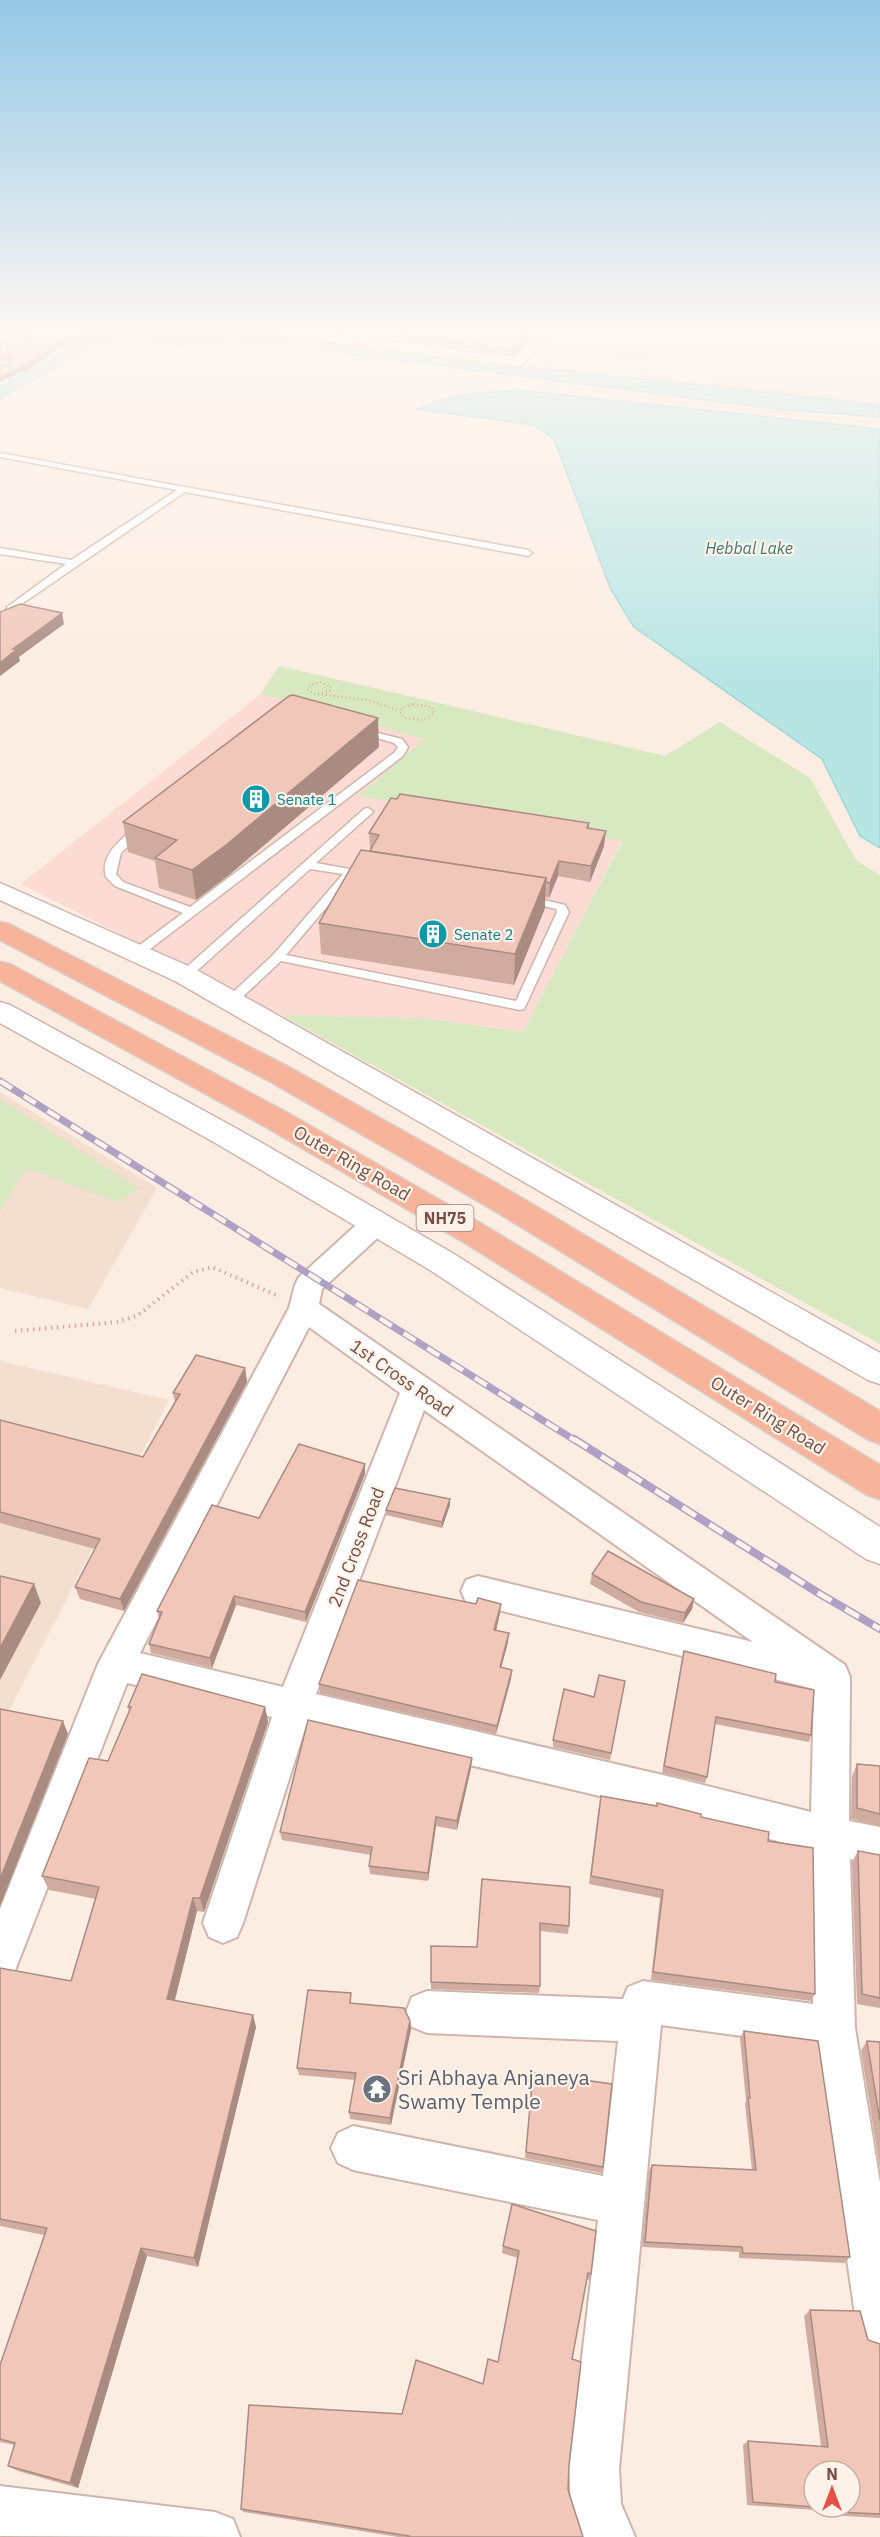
<svg xmlns="http://www.w3.org/2000/svg" width="880" height="2537" font-family="'IBM Plex Sans',sans-serif">
	<rect width="100%" height="100%" fill="#fcede2"/>
	<g fill="#f3ded0">
		<polygon points="0,1092 157,1188 88,1309 0,1288"/>
		<polygon points="0,1361 169,1400 0,1728"/>
	</g>
	<polygon fill="#fcdbd5" points="279,666 665,756 523,1032 423,1018 281,1015 21,884 261,694"/>
	<polygon fill="#ebe1dd" points="550,332 664,332 648,359 539,347"/>
	<g fill="#d8e9c1">
		<polygon points="316,332 407,332 395,344"/>
		<polygon points="279,666 665,756 720,722 810,778 856,860 880,875 880,1344 281,1015 423,1018 523,1032 622,841 358,796 424,739 261,694"/>
		<polygon points="0,1099 138,1188 119,1202 26,1168 0,1211"/>
	</g>
	<g fill="#b7e5e4" stroke="#9dd6d6" stroke-width="1.5">
		<polygon points="81,332 263,332 532,367 880,405 880,417 783,410 271,344 235,342 165,345 142,338 113,340 94,346 0,399 0,386 53,358"/>
		<polygon points="516,390 880,429 880,848 860,836 822,759 634,627 611,590 554,439 533,425 417,409 452,396"/>
	</g>
	<g fill="none" stroke-linecap="round" stroke-linejoin="round">
		<g stroke="#cfb5ac" stroke-width="3">
			<g id="service">
				<polygon points="0,453 528,550 532,553 528,556 185,492 10,612 6,609 7,607 66,564 0,554 0,548 71,560 177,490 0,457"/>
				<path d="M354,727L402,739L408,747L403,756L141,956H133V950L183,913L115,886L106,877C99,856 122,838 136,827H144V831L121,853L116,874L123,882L190,907L395,752L398,747L394,743L354,731Z"/>
				<polygon points="368,808 373,811 372,813 316,863 366,872 372,875 366,878 353,876 286,955 516,1001 557,912 556,909 523,901 521,899 527,896 565,905 569,912 524,1009 520,1010 281,961 235,1004 227,1004 225,1001 227,998 274,954 343,874 310,869 189,978 181,978 179,975 181,972 364,809"/>
			</g>
		</g>
		<g stroke="#cfb5ac" stroke-width="4">
			<g id="minor">
				<polygon points="279,332 316,332 515,358 535,332 548,332 522,365 518,366 285,336"/>
				<polygon points="0,338 25,341 31,345 25,349 0,346"/>
				<path d="M376,1213L386,1216L390,1223L386,1230L322,1289L319,1304L845,1665L850,1677L849,1821L880,1827V1865L850,1859L855,2028L880,2183V2351L863,2345L857,2328L816,2046L661,2025L619,2469L621,2504L635,2537H583L571,2504L569,2469L598,2220L353,2170L338,2163L331,2148L338,2133L353,2126L603,2176L618,2041L427,2033L412,2027L406,2012L412,1997L427,1991L623,1999L628,1987L643,1981L813,2004L811,1850L671,1813L306,1726L243,1923L237,1937L223,1943L209,1937L203,1923L272,1717L127,1683L14,1973L0,1979V1909L98,1664L289,1308L295,1285L299,1277L366,1216ZM309,1327L400,1393L283,1687L140,1653ZM424,1410L753,1642L478,1576L466,1580L461,1591L466,1602L814,1689L811,1812L671,1777L316,1694Z"/>
				<polygon points="0,2486 215,2512 233,2519 240,2537 0,2536"/>
			</g>
		</g>
		<g stroke="#cfb5ac" stroke-width="3">
			<g id="tertiary">
				<polygon points="0,883 195,969 880,1353 880,1384 868,1380 175,981 0,900"/>
				<polygon points="0,1002 10,1005 241,1131 454,1254 880,1527 880,1564 866,1559 430,1270 219,1145 0,1023"/>
			</g>
		</g>
		<g stroke="#d8cecc" stroke-width="3">
			<g id="trunk">
				<polygon points="0,922 9,924 289,1067 517,1195 880,1411 880,1444 867,1439 495,1211 269,1081 0,940"/>
				<polygon points="0,962 10,964 286,1112 487,1227 880,1465 880,1499 867,1495 465,1243 264,1126 0,981"/>
			</g>
		</g>
		<g stroke="#d5aa9d" stroke-width="1.5" stroke-dasharray="1 2" stroke-linecap="butt">
			<polyline points="541,363 686,382 840,398"/>
			<polyline points="523,381 673,402 880,423"/>
		</g>
		<g stroke="#d5aa9d" stroke-width="2" stroke-dasharray="1 3" stroke-linecap="butt">
			<polygon points="320,682 331,686 330,691 315,694 308,690 310,685"/>
			<polyline points="318,694 368,700 400,711"/>
			<polygon points="413,704 432,707 434,714 422,720 404,718 400,712 402,708"/>
		</g>
		<polyline stroke="#d5aa9d" stroke-width="4" stroke-dasharray="1.5 4.5" stroke-linecap="butt" points="15,1331 117,1322 137,1316 193,1272 212,1267 276,1295"/>
		<use href="#service" fill="#fff" fill-rule="evenodd"/>
		<use href="#minor" fill="#fff" fill-rule="evenodd"/>
		<use href="#tertiary" fill="#fff" fill-rule="evenodd"/>
		<use href="#trunk" fill="#f8b49a" fill-rule="evenodd"/>
		<g stroke="#aea1c4" stroke-width="7">
			<polyline id="rail-far1" points="0,1081 576,1441"/>
		</g>
		<g stroke="#aea1c4" stroke-width="8">
			<polyline id="rail" points="574,1439 820,1594 880,1629"/>
		</g>
		<use href="#rail-far1" stroke="#fff2e8" stroke-width="4.5" stroke-dasharray="14" stroke-linecap="butt"/>
		<use href="#rail" stroke="#fff2e8" stroke-width="5" stroke-dasharray="16" stroke-linecap="butt"/>
	</g>
	<g fill="#cfaba0">
		<polygon points="0,332 85,332 27,370 8,365 11,361 0,360 0,343 24,346 29,342 25,339 0,336"/>
		<polygon points="410,332 532,332 514,356 480,351 480,349 406,342 406,336"/>
		<polygon points="379,747 229,875 196,900 159,888 155,861 128,852 123,822"/>
		<polygon points="589,823 589,829 604,846 590,882 558,876 549,898 545,897 545,908 514,985 321,954 319,923 371,849 370,848 369,833"/>
		<polygon points="245,1368 247,1382 124,1611 80,1599 75,1587 95,1549 0,1523 0,1420 143,1457 175,1402 173,1393"/>
		<polygon points="365,1474 306,1622 236,1605 212,1668 151,1653 149,1644 159,1619 157,1611 259,1518"/>
		<polygon points="450,1505 442,1528 386,1515 386,1510"/>
		<polygon points="592,1574 694,1599 692,1609 683,1623 639,1612 590,1584"/>
		<polygon points="500,1613 496,1631 508,1642 501,1668 511,1679 496,1734 320,1693 319,1684"/>
		<polygon points="682,1658 775,1682 811,1735 809,1742 715,1724 707,1777 705,1783 662,1773"/>
		<polygon points="625,1681 610,1760 553,1747 553,1740 594,1697"/>
		<polygon points="128,1707 265,1707 268,1722 204,1912 197,1911 175,2000 256,2027 198,2267 147,2256 78,2488 18,2471 8,2466 15,2445 0,2442 0,2365 44,2235 0,2226 0,1968 71,1981 96,1899 49,1890 42,1876 108,1761 129,1712"/>
		<polygon points="857,1764 880,1766 880,1826 851,1819 852,1776"/>
		<polygon points="471,1768 457,1830 436,1826 428,1881 370,1874 369,1866 371,1855 282,1840 280,1832"/>
		<polygon points="599,1805 701,1817 815,1994 811,2001 651,1980 660,1898 589,1884"/>
		<polygon points="858,1851 880,1855 880,2008 857,2004 852,1862"/>
		<polygon points="482,1879 569,1926 568,1934 540,1931 540,1986 539,1993 431,1989 431,1946 477,1947"/>
		<polygon points="351,1993 351,2003 411,2029 391,2125 350,2119 349,2112 355,2080 299,2075 297,2068"/>
		<polygon points="744,2031 850,2257 845,2263 739,2258 739,2252 642,2247 649,2171 652,2165 752,2170 745,2104 746,2101 740,2038"/>
		<polygon points="867,2041 880,2042 880,2169 861,2050"/>
		<polygon points="533,2073 603,2167 601,2173 525,2158"/>
		<polygon points="503,2246 591,2274 589,2280 587,2279 572,2359 568,2490 583,2537 398,2537 244,2512 241,2509 402,2414 483,2384 498,2362 518,2258 502,2253"/>
		<polygon points="810,2310 868,2340 880,2344 880,2518 829,2515 828,2511 747,2505 743,2445 748,2441 821,2446 804,2316"/>
	</g>
	<g fill="#a98b82">
		<polygon points="77,332 85,332 27,370 0,382 0,377"/>
		<polygon points="527,332 532,332 514,356 514,350"/>
		<polygon points="62,613 64,624 19,657 20,661 0,676 0,663 13,649"/>
		<polygon points="378,718 379,747 229,875 196,900 192,870"/>
		<polygon points="606,831 604,846 590,882 591,866"/>
		<polygon points="559,861 558,876 549,898 550,883"/>
		<polygon points="546,878 545,908 514,985 515,954"/>
		<polygon points="245,1368 247,1382 124,1611 120,1599"/>
		<polygon points="365,1464 365,1474 306,1622 305,1612"/>
		<polygon points="450,1499 450,1505 442,1528 442,1522"/>
		<polygon points="34,1584 41,1603 0,1680 0,1648"/>
		<polygon points="234,1596 236,1605 212,1668 210,1658"/>
		<polygon points="694,1599 692,1609 683,1623 685,1613"/>
		<polygon points="501,1604 500,1613 494,1639 494,1630"/>
		<polygon points="509,1633 508,1642 499,1676 500,1667"/>
		<polygon points="512,1670 511,1679 496,1734 497,1726"/>
		<polygon points="265,1707 268,1722 204,1912 200,1898"/>
		<polygon points="63,1721 68,1734 0,1906 0,1879"/>
		<polygon points="472,1758 471,1768 457,1830 457,1821"/>
		<polygon points="436,1817 436,1826 428,1881 428,1873"/>
		<polygon points="193,1898 197,1911 172,2011 167,1999"/>
		<polygon points="253,2015 256,2027 198,2267 194,2258"/>
		<polygon points="410,2021 411,2029 391,2125 390,2118"/>
		<polygon points="141,2248 147,2256 78,2488 70,2483"/>
	</g>
	<g fill="#f1c7ba" stroke="#a98b82" stroke-width="1.5">
		<polygon points="13,332 77,332 26,365 0,377 0,365 8,365 11,361 10,356 0,355 0,343 24,346 32,339 24,334"/>
		<polygon points="410,332 527,332 514,350 480,345 482,344 406,336"/>
		<polygon points="20,604 62,613 13,649 17,649 0,663 0,612"/>
		<polygon points="293,695 378,718 226,845 192,870 155,858 177,840 123,822 289,696"/>
		<polygon points="400,794 589,823 587,828 606,831 591,866 559,861 550,883 546,882 546,878 370,851 379,835 369,833 391,798 397,799"/>
		<polygon points="361,850 546,878 515,954 319,923"/>
		<polygon points="196,1355 245,1368 120,1599 75,1587 100,1539 0,1512 0,1420 143,1457 180,1394 173,1393"/>
		<polygon points="299,1444 365,1464 305,1612 234,1596 210,1658 149,1644 162,1612 157,1611 212,1505 259,1518"/>
		<polygon points="395,1488 450,1499 442,1522 386,1510"/>
		<polygon points="608,1551 694,1599 685,1613 641,1602 592,1574"/>
		<polygon points="0,1576 34,1584 0,1648"/>
		<polygon points="358,1580 476,1604 478,1598 501,1604 494,1630 509,1633 500,1667 512,1670 497,1726 319,1684"/>
		<polygon points="684,1651 776,1674 775,1682 814,1690 811,1735 716,1717 707,1777 664,1766"/>
		<polygon points="142,1674 265,1707 200,1898 193,1898 167,1999 253,2015 194,2258 141,2248 70,2483 8,2466 15,2443 0,2439 0,2365 47,2228 0,2219 0,1968 71,1981 99,1887 42,1876 89,1758 108,1761 131,1707 128,1707"/>
		<polygon points="599,1675 625,1681 611,1753 553,1740 564,1689 594,1697"/>
		<polygon points="0,1709 63,1721 0,1879"/>
		<polygon points="308,1720 472,1758 457,1821 436,1817 428,1873 369,1866 372,1847 280,1832"/>
		<polygon points="857,1764 880,1766 880,1814 857,1808"/>
		<polygon points="601,1796 657,1806 657,1803 701,1814 701,1817 769,1832 768,1841 813,1848 815,1994 653,1972 663,1890 591,1876"/>
		<polygon points="858,1851 880,1855 880,1998 862,1994"/>
		<polygon points="482,1879 570,1887 569,1926 540,1923 540,1986 431,1982 431,1946 477,1947"/>
		<polygon points="308,1990 351,1993 350,2003 404,2008 410,2021 390,2118 349,2112 356,2073 297,2068"/>
		<polygon points="744,2031 818,2041 850,2257 743,2253 742,2247 645,2242 652,2165 756,2170 748,2098 750,2098"/>
		<polygon points="867,2041 880,2042 880,2121"/>
		<polygon points="533,2073 612,2084 603,2167 526,2152"/>
		<polygon points="512,2204 596,2231 591,2274 588,2273 572,2359 581,2362 569,2465 568,2490 583,2537 408,2537 409,2536 241,2509 249,2405 402,2414 416,2360 483,2384 488,2359 498,2362 519,2251 503,2246"/>
		<polygon points="810,2310 860,2311 868,2340 880,2344 880,2514 835,2512 835,2508 820,2507 850,2507 850,2471 814,2471 814,2507 753,2502 748,2441 828,2447"/>
	</g>
	<linearGradient id="sky" x2="0" y2="1"><stop stop-color="#94c8e6"/><stop offset="0.48" stop-color="#fef7f2"/><stop offset="1" stop-color="#fef7f2" stop-opacity="0"/></linearGradient>
	<rect width="880" height="688" fill="url(#sky)"/>
	<defs>
		<g id="building-disc" transform="scale(1.5)"><circle r="9.5" fill="#0f9aa8" stroke="#fff2e8"/><path d="M-4-6H4V6H1V3H-1V6H-4ZM-2.5-4.3h1.7v1.8h-1.7ZM.8-4.3h1.7v1.8H.8ZM-2.5-1h1.7V.8h-1.7ZM.8-1h1.7V.8H.8Z" fill="#fff"/></g>
		<g id="temple-disc" transform="scale(1.5)"><circle r="9.5" fill="#6b7280" stroke="#fff2e8"/><path d="M0-6L5-2H3V0L6.5 2.5H4V6H1.5V3h-3V6H-4V2.5H-6.5L-3 0V-2H-5Z" fill="#fff"/></g>
	</defs>
	<g fill-rule="evenodd">
		<use href="#building-disc" x="256" y="799"/>
		<use href="#building-disc" x="433" y="934"/>
		<use href="#temple-disc" x="377" y="2089"/>
	</g>
	<g text-anchor="middle" dominant-baseline="central" stroke-width="4.5" stroke-linejoin="round" paint-order="stroke">
		<g font-size="15" fill="#0d838f" stroke="#fff2e8" text-anchor="start">
			<text x="277" y="799">Senate 1</text>
			<text x="454" y="934">Senate 2</text>
		</g>
		<g font-size="16" font-style="italic" fill="#3d7878" stroke="#fff2e8">
			<text x="749" y="548">Hebbal Lake</text>
		</g>
		<rect fill="#fff2e8" stroke="#9d8179" stroke-width="1.5" x="416.5" y="1205" width="57" height="26" rx="4.5"/>
		<g font-size="16" font-weight="bold" fill="#735149">
			<text x="445" y="1218">NH75</text>
		</g>
		<g font-size="18" fill="#735149" stroke="#fff2e8">
			<text transform="translate(352 1163) rotate(30)">Outer Ring Road</text>
			<text transform="translate(402 1378) rotate(35)">1st Cross Road</text>
			<text transform="translate(768 1415) rotate(32)">Outer Ring Road</text>
			<text transform="translate(356 1547) rotate(-69)">2nd Cross Road</text>
		</g>
		<g font-size="21" fill="#5b616d" stroke="#fff2e8" text-anchor="start">
			<text x="398" y="2077">Sri Abhaya Anjaneya<tspan x="398" dy="24">Swamy Temple</tspan></text>
		</g>
	</g>
	<g transform="translate(832 2489)"><circle r="28" fill="#fff2e8" stroke="#c7b2a8" stroke-width="1.5"/>
	<path d="M0-4.5L10 22L0 15L-10 22Z" fill="#e55148"/>
	<text y="-9" font-size="16" font-weight="bold" text-anchor="middle" fill="#735149">N</text>
	</g>
</svg>
